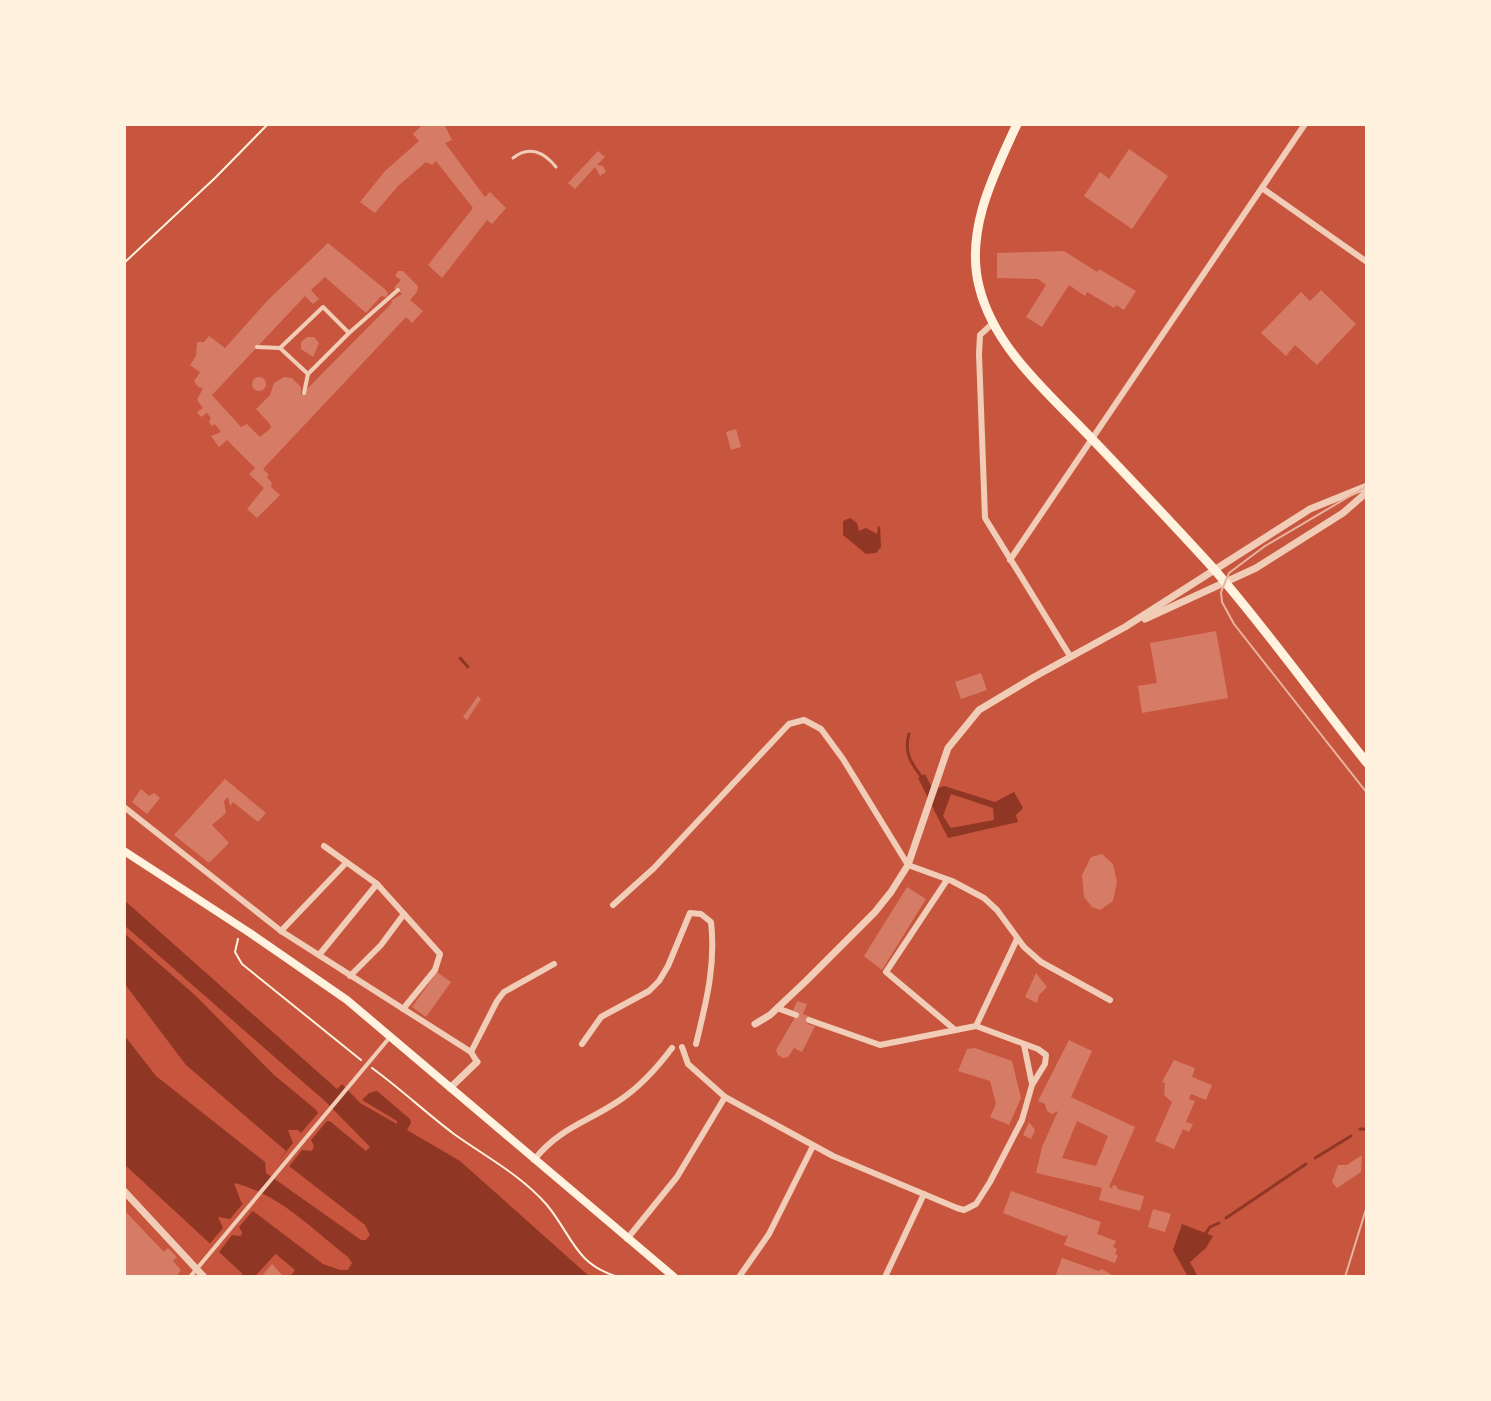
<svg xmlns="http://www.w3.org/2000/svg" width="1491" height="1401" font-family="'Space Grotesk',sans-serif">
	<rect width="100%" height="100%" fill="#c8553d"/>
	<g fill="#8f3625" fill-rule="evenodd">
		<polygon points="850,518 857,523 859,531 866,528 877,534 878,526 880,527 881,547 876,553 866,554 843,535 843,521"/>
		<path d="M925,774L933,790L944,786L995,802L1014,792L1023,808L1016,815L1018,822L948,838L918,778ZM951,794L993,808L994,820L951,828L943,816Z"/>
		<path d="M124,900L337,1089L342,1084L360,1103L397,1124V1121L362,1100L369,1093L377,1091L410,1119L411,1123L407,1130L460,1161L590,1277H290L295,1270L270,1249L246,1277L124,1164V1035L156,1076L265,1162L266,1173L361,1240H366L370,1235L365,1225L280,1159L286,1151L186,1065L124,983V933L196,996L274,1075L366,1151L370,1147L326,1102L124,925ZM234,1183C278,1193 313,1230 348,1257L352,1263L348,1270H340L323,1264L241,1202Z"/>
		<polygon points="1182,1224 1213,1236 1206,1248 1190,1262 1198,1277 1188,1277 1173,1250"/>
	</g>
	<g fill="#c8553d">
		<polygon points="312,1103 335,1122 327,1121 311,1140 314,1146 312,1151 302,1150 287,1169 278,1162 293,1143 288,1130 298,1130 301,1133 318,1113"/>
		<polygon points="241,1191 245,1200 255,1208 239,1227 242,1232 241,1236 232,1235 216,1256 207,1247 223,1228 218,1217 230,1219 245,1201 242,1198"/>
	</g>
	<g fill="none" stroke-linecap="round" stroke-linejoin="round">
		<g stroke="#8f3625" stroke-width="3">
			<polyline points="460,658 468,667"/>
			<path d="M909,734C904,751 910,762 921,776"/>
			<polyline points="1360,1129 1365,1129"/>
			<polyline points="1315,1158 1351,1136"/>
			<polyline points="1226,1218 1306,1164"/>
			<polyline points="1206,1233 1210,1227 1219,1223"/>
		</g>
		<polyline stroke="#8f3625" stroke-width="11" points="247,1277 277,1244"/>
	</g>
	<g fill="#d67c66" fill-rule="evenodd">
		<polygon points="423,124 444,124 452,140 445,143 485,197 490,192 506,208 492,224 487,220 442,278 428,265 473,208 436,161 432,165 426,162 398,186 375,213 360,202 385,171 419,141 413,134"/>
		<polygon points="1129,149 1168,176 1132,229 1084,196 1100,172 1109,179"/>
		<polygon points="598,151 605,157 597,165 603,166 606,172 600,176 595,167 575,189 568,183"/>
		<polygon points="328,243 386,290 388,294 386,297 381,296 366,313 325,277 311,290 319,299 313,304 305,296 212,395 241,427 247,424 260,437 271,428 270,424 256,409 270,395 274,383 284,377 292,378 301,387 301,395 391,304 392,300 402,294 394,288 401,280 395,276 398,271 403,271 418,286 417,292 410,300 423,311 412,323 406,317 263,469 269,475 267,477 272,483 271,487 280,495 257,518 247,509 264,488 249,474 255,468 227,440 219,447 211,436 221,432 215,424 212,426 209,422 211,418 207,413 201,417 197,412 203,408 197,400 203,388 198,387 194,381 200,372 190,365 196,356 197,342 204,342 209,336 225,348 268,300"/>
		<polygon points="1064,251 1097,272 1099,269 1136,291 1124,310 1116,305 1114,308 1087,292 1085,296 1069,285 1042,327 1026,317 1046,285 1038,279 997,278 997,253"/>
		<polygon points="1321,290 1356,324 1317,365 1295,345 1286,356 1261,333 1301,292 1310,301"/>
		<polygon points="307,337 314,337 319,343 313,357 301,349 301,342"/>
		<circle cx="259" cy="384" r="7"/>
		<polygon points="736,429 741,447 731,450 726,432"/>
		<polygon points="1216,631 1228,698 1142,713 1138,686 1157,683 1150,643"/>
		<polygon points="981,673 987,690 961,699 955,682"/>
		<polygon points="478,696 481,699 467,720 463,717"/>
		<polygon points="225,779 266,813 258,822 233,802 230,806 228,797 224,801 226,813 212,825 229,843 209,863 174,835"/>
		<polygon points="141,789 149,796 154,793 160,798 147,814 132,802"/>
		<polygon points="1102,854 1113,864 1117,882 1113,901 1100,910 1092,907 1084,897 1082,875 1091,857"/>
		<polygon points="907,887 926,899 882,970 864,956"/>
		<polygon points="437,972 451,982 426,1017 412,1007"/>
		<polygon points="1036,973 1047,987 1039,995 1037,1003 1025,997"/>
		<polygon points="797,1001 807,1004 803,1014 811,1017 807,1024 815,1026 802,1052 794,1048 788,1057 783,1058 778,1055 776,1050 798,1012 793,1011"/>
		<path d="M1069,1040L1092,1051L1071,1097L1135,1127L1109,1187L1112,1188L1113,1185L1117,1186V1189L1144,1196L1140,1211L1099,1200L1102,1188L1036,1173L1042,1147L1058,1111L1052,1114L1047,1111L1045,1104L1038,1101ZM1077,1121L1108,1136L1096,1166L1062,1158Z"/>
		<polygon points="975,1048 1012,1061 1021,1098 1009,1125 990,1117 996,1104 990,1081 958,1071 967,1049"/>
		<polygon points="1174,1060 1195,1068 1192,1077 1212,1085 1206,1100 1191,1094 1189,1099 1195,1101 1186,1122 1193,1124 1189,1132 1183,1129 1174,1149 1155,1141 1172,1102 1164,1095 1165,1083 1162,1082"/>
		<polygon points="1029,1122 1035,1130 1031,1139 1023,1135"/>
		<polygon points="1362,1155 1361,1172 1337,1188 1332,1182 1338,1165 1347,1165"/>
		<polygon points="1011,1191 1101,1222 1097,1234 1116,1241 1113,1247 1117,1249 1115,1254 1118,1255 1115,1263 1064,1245 1068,1235 1064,1236 1003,1213"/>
		<polygon points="1153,1209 1171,1214 1165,1232 1148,1227"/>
		<polygon points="124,1210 164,1252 168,1248 177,1257 173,1261 181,1270 176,1277 124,1277"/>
		<polygon points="1062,1258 1099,1271 1102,1269 1115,1277 1055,1277"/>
		<polygon points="272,1264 282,1275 280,1277 261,1277"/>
	</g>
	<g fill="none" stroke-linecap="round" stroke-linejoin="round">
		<g stroke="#fff3e0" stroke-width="2">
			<polyline points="124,263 215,178 268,124"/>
			<polyline points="238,939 235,952 242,964 361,1060"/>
			<path d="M372,1068C401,1089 426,1113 454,1134C486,1157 521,1175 547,1205C573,1237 575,1264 618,1277"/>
		</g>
		<path stroke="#f1ccb7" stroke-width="3" d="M513,158C529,145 544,152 556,167"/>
		<g stroke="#f1ccb7" stroke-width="4">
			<polyline points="349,333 323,307 280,348 308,374 349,333 398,290"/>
			<polyline points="257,347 280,348"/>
			<polyline points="304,393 308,374"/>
			<polyline points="190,1277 390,1037"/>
		</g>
		<g stroke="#f1ccb7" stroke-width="6">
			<polyline points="1262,188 1367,262"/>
			<polyline points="992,324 980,335 979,354 985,518 1070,656"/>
			<polyline points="1010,560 1305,124"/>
			<polyline points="124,807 281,931 471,1052 477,1062"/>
			<polyline points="324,846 377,884 440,954 435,970 403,1009"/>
			<polyline points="947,880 886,972 954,1029"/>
			<polyline points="613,905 654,868 789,724 804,720 821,729 843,759 908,865 952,881 984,898 997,910 1024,947 1041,962 1110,1000"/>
			<polyline points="281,931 346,863"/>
			<polyline points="319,955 377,884"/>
			<polyline points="350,976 381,945 404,914"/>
			<polyline points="777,1008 796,1015"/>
			<polyline points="976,1026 1017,939"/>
			<path d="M582,1044L601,1017L649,991L659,981L668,966L690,913L701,914L711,922C716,965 706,1003 696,1044"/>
			<polyline points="1024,1045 1032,1084"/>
			<polyline points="682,1047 688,1064 725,1097 833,1156 957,1208 964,1210 976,1204 990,1182 1022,1120 1032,1085 1045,1064 1046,1055 1038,1049 976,1026 880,1045 809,1020"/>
			<polyline points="471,1052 497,1001 504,992 554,964"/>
			<path d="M534,1160C559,1128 588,1122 620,1100C641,1086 657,1068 672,1048"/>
			<polyline points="627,1239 677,1177 725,1097"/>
			<polyline points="739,1277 769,1234 813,1146"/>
			<polyline points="885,1277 924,1194"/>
		</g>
		<g stroke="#f1ccb7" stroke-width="7">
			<polyline points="1145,619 1256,568 1343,513 1367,492"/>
			<polyline points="755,1024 770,1015 806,981 875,912 891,892 908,865 948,748 979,710 1034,677 1125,627 1310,509 1367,486"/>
			<polyline points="450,1088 477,1062"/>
			<polyline points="124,1191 204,1277"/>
		</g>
		<polyline stroke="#fff3e0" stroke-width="8" points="124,851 250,933 347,1000 674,1277"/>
		<path stroke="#fff3e0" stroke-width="9" d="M1017,124C994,174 965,230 979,286C994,349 1050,394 1093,440C1133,482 1174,525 1213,568C1267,630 1316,699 1367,763"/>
		<g stroke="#e9b49f" stroke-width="2">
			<polyline points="1367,486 1265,546 1229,573 1221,592 1222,602 1234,624 1367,793"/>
			<polyline points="1345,1277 1367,1206"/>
		</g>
	</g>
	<rect width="1491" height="1401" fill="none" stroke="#fff3e0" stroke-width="252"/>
</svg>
